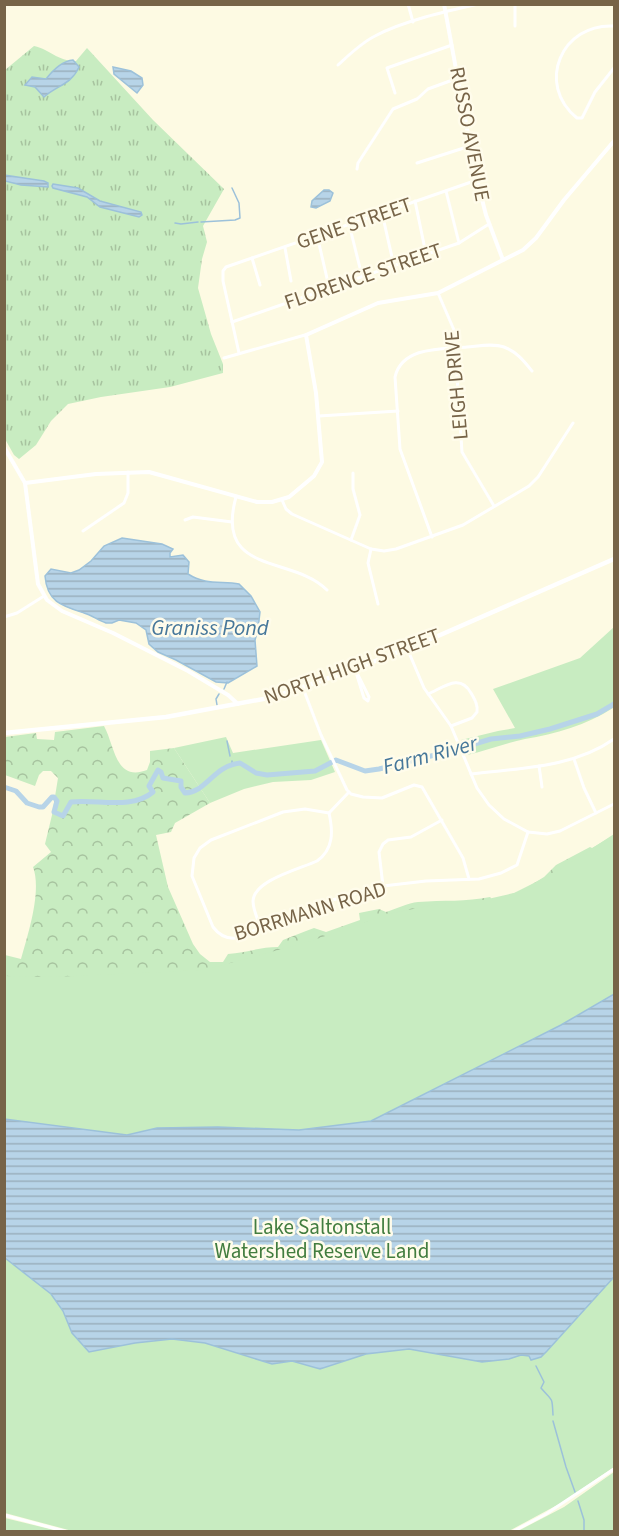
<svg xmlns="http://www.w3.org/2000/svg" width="619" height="1536" font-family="'Source Sans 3',sans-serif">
	<defs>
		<pattern id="grass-tufts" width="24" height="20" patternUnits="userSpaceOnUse" patternTransform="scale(1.5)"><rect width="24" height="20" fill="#c8ecc1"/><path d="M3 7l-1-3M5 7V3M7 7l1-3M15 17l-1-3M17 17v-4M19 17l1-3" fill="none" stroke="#a7c39f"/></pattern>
		<pattern id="forest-crowns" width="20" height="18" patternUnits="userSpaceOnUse" patternTransform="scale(1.5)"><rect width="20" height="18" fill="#c8ecc1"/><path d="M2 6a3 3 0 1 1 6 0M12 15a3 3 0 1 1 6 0" fill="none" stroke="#a7c39f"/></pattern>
		<pattern id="water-rules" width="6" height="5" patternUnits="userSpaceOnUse" patternTransform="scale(1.5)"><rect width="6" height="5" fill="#b7d4e8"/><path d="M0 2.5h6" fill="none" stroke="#9ab0be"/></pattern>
	</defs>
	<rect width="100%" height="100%" fill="#fdfae3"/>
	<path fill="url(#grass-tufts)" d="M34,46C51,50 57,61 76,61L87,48L153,120L224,189L203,226L207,242L202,259L198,288L211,334L223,364V373L170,387L101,397L68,404L51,421L36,445L19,459L14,455L5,439V70Z"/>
	<path fill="url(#forest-crowns)" d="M104,726C115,746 115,782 147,770L150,762V751L174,748L210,803L175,823L171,832L156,835L168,887L193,944L200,954L210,962H223L228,954C245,953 260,947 278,947L283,940L306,931L314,928L326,932L360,920L359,913L379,909L386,912C396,909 408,903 418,902C443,900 466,902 490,897L492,900L521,891L544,877L556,865L590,847L592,848L614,835V994L5,1119V955L21,959C28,934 42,891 33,867L51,852L45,844L52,815L58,778L51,771H43L39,775L35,786L5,775V737L36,733L37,739L54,740L55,732Z"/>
	<g fill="#c8ecc1">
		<path d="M614,627L613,708C587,725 555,734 525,739C506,743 485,751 467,755L461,740L498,731L515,728L493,689L580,658Z"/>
		<polygon points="226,737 233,753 321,740 335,772 311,780 273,782 244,789 210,803 174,748"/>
		<polygon points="614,834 614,1467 561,1503 509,1531 76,1532 5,1513 5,976 53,977 204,970 308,942 388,914 438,904 479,901 514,893 556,872"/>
		<polygon points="614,1472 614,1531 518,1531 564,1507"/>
		<polygon points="5,1518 58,1531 5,1531"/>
	</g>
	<g fill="url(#water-rules)" stroke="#9cc1da" stroke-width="1.5">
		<path d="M73,60L79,67C71,85 57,85 44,97L35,87L25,85L32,77L46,79C53,70 62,61 73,60Z"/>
		<polygon points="113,67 131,71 142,78 143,85 137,93 114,74"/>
		<polygon points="4,175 44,181 48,183 48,187 21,185 5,181"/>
		<polygon points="53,184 78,188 100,201 141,212 142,215 139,217 100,207 87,197 53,188 52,186"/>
		<polygon points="324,190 329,190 333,193 330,201 316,208 311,207 312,201"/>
		<path d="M122,538L162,544L173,549L170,553V557L183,555L189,562L188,574C205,585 221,581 239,584L251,596L260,612L258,629L255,640L257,666L228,683L216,682L176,660L158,652L149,644L146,630L136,623L119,620L112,623H106C98,620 91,615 84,613C62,606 47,602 45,576L51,569L71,573L79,570L91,561L104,546Z"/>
		<polygon points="614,994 614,1277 547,1351 541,1357 531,1360 529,1356 521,1355 509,1359 482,1362 409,1349 366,1354 320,1369 292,1361 272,1364 205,1343 172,1339 135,1343 89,1352 72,1333 63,1311 51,1294 5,1258 5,1119 127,1135 157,1128 218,1127 299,1130 371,1121 561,1025"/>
	</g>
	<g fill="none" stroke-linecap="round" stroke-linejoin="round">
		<g stroke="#9cc1da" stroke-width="1.5">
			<polyline points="201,222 235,220 240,218 239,203 232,188"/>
			<polyline points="175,223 181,224 198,222"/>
			<polyline points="224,689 227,682"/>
			<polyline points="217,705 216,699 219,694"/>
			<polyline points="227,741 230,756"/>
			<polyline points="232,761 232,764"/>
			<path d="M536,1366L544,1382L541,1388C553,1402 552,1396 553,1415"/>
			<polyline points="553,1421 566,1467 575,1492"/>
			<polyline points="578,1501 584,1520 584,1532"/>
		</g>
		<path stroke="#b7d4e8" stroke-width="5" d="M4,787L16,791L27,803L39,807H43L52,797H54L57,801L54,812L63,816L71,802C97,799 132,810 153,792L149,786L158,770L161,772L163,778L181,781V787L185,793C207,792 213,766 240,763L256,773L267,775L315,771L336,760L365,771L379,769L451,751L491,739L520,736L550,729L597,714L614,704"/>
		<g stroke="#fff" stroke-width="3">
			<polyline points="408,4 413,22"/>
			<polyline points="515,26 515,4"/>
			<path d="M614,26C562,23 535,84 577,118H582L595,92L614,68"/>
			<path d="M338,65C349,55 361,43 375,36C403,21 447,11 478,4"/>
			<polyline points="395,93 387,68 452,45"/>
			<polyline points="417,163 470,146"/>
			<polyline points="357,169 358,163 393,109 417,99 428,89 458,78"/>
			<polyline points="446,191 459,243"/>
			<polyline points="415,201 426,254"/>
			<polyline points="382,213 394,266"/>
			<polyline points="349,224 362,276"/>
			<polyline points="317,235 329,287"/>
			<polyline points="285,248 291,281"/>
			<polyline points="252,258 260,285"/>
			<polyline points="438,293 454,330 462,452 494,506"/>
			<polyline points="232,322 459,243 489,224"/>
			<polyline points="239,353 223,281 223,271 226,267 477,180"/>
			<polyline points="224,358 305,335"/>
			<polyline points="319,416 398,411"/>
			<path d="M236,497C214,576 293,555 327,590"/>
			<polyline points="282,500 286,509 292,514 371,549 384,551 396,549 463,525 529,486 538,477 573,423"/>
			<polyline points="185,520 193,517 232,522"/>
			<polyline points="83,531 124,503 128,493 128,472"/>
			<path d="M432,537L400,449L395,377C402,346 443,349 467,347C479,346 493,343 504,347C517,352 524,361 532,371"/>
			<polyline points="351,540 360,515 353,489 353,473"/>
			<polyline points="371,549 368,563 378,604"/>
			<polyline points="4,617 17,613 44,596"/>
			<polyline points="407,648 424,688 451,726 477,788 489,805 504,819 528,832 547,834 560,831 614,804"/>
			<polygon points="355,669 369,697 368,701 364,698"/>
			<polyline points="303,688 321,735 347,790 351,794 363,797 382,798 414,785 422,787 463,858 469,879"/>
			<path d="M428,694C444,687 460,673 471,693C475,700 478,705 477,712L472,718L451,726"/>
			<polyline points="574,759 584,788 596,813"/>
			<polyline points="539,766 542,787"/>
			<path d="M471,774C519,768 573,768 614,739"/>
			<path d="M329,813L305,809L283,812L211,840L200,848L194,858L192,876L213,927C219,935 226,939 236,938L325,902L383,886L426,881L479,879L501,873L517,865L528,832"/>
			<polyline points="329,813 349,792"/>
			<polyline points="383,886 379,852 383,844 388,840 411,837 442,820"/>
			<path d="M261,928C258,920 253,910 253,901C254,880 300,869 317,861C334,849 333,831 329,813"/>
			<polyline points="4,1515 68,1532"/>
			<polyline points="512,1532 546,1514 614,1469"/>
		</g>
		<g stroke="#fff" stroke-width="4">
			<polyline points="444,4 475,172 486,215 503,260"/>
			<polyline points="4,447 25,483 38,584 47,600 62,611 113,633 188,671 228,695 238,704"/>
			<polyline points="25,483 96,474 149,472 257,502 272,502 289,497 314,476 322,462 316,393 306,335 378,303 438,293 523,250 536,238 564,200 614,141"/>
		</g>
		<polyline stroke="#fff" stroke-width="4.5" points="4,733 166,717 274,697 355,669 431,639 614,559"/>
	</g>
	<g text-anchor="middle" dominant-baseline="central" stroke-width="5" stroke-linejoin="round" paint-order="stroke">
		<g font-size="21" fill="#776448" stroke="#fffceb">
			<text transform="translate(470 134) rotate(79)">RUSSO AVENUE</text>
			<text transform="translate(354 223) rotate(-19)">GENE STREET</text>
			<text transform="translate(363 276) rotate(-19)">FLORENCE STREET</text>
			<text transform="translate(456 385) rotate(-95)">LEIGH DRIVE</text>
			<text transform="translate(352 666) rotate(-20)">NORTH HIGH STREET</text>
			<text transform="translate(310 911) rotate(-17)">BORRMANN ROAD</text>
		</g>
		<g font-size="21" fill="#427d3f" stroke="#fffceb">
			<text x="322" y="1227">Lake Saltonstall<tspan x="322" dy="24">Watershed Reserve Land</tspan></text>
		</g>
		<g font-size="22" font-style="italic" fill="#46779a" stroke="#fffceb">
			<text x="210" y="628">Graniss Pond</text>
			<text transform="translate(430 755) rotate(-15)">Farm River</text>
		</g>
	</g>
	<rect width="619" height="1536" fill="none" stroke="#776448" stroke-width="12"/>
</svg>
